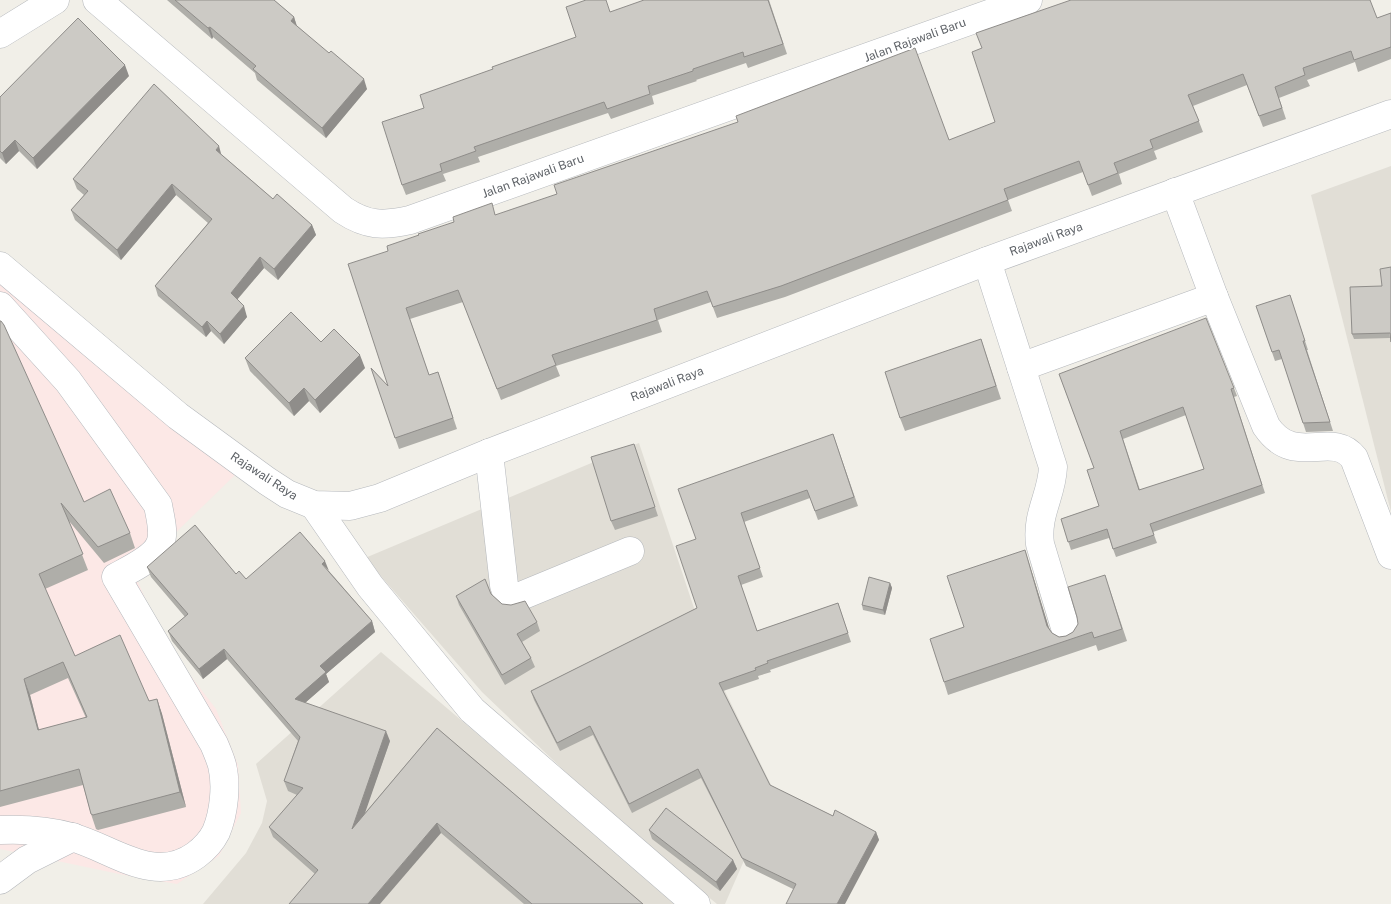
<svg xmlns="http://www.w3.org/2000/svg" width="1391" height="904" font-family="'Public Sans',sans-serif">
	<rect width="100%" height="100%" fill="#f1efe8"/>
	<g fill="#e1ded6">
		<polygon points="1391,166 1391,512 1311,195"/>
		<polygon points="639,443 697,617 690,620 777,797 753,840 725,904 717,904 623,827 482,692 365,558"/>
		<polygon points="381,652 677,904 203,904 246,853 262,823 267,801 256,764"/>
	</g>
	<polygon fill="#fce8e6" points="0,277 90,359 235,475 134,573 164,641 216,709 238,765 241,813 219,856 177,884 124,875 0,849"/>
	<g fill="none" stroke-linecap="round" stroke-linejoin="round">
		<g stroke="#b5b8bc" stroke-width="29">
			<g id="minor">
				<path d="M97,0L343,210C367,226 383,226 410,220L1028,0"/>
				<polyline points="0,34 55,0"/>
				<path d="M1175,192L1214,297L1266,426C1295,469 1331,429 1354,458L1391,555"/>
				<path d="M987,261L1053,467C1052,495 1036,514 1040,544L1067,634"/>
				<polyline points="0,266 178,416 267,481 287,494 314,505 350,506 380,498 489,453 987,261 1391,114"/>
				<path d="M0,306L68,381L158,505C160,517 165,533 160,544C155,558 129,570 116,577L214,744C217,751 220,758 222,765C227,785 224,813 216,832C211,842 204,849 196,855C153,886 113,848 71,837C47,830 25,829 0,830"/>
				<polyline points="1021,367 1214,297"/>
				<polyline points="489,453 504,585 507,594 511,599 516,598 630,551"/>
				<polyline points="314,505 370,586 472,710 696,904"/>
				<polyline points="0,880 27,860 73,837"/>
			</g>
		</g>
		<use href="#minor" stroke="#fff" stroke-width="28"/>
	</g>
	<g fill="#afaea9" fill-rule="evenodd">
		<polygon points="167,0 274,0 294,17 297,26 367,89 326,138 257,80 255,73 213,37 212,39"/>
		<polygon points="769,0 787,54 748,68 746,63 696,80 697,81 652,96 654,104 611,119 608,113 478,157 480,162 443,174 446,181 406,195 402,185 424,108 493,69 576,37 611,12"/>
		<polygon points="1391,13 1391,59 1358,72 1355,62 1307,80 1310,86 1279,98 1286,119 1263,127 1247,85 1193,106 1203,132 1154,151 1157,159 1119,174 1122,184 1092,196 1083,172 1008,200 1012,211 785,297 717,318 711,302 658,320 662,332 556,366 560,376 501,400 463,302 410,319 429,375 438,372 457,429 399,449 371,368 388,386 388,251 419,235 454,222 949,140 1377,18"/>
		<polygon points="129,76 37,169 19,151 6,164 0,158 0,97"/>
		<polygon points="222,155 273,199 312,225 316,235 278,280 264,268 237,300 247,317 224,344 211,331 206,337 158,296 155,286 208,223 176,195 121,260 75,220 71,210 84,195 77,189 73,179"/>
		<polygon points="1382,286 1390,338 1354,339 1352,334"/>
		<polygon points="1290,295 1308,350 1307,350 1333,431 1306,432 1282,359 1275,361 1256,306"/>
		<path d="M0,321L84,502L130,533L135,548L104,563L69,521L88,570L45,589L75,656L149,701L157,699L162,714L186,807L98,830L96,829L91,814L83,785L0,807ZM68,678L86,718L39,730L30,695Z"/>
		<polygon points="981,339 1001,399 905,431 900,418"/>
		<polygon points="321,342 365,368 320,413 309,401 294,416 250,371 245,358"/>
		<path d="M1059,374L1234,388L1237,396L1234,397L1265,493L1153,532L1157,543L1116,557L1109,538L1071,550L1061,519L1099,506L1094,468ZM1186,415L1204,469L1140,490L1123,439Z"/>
		<polygon points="833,434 858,506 818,520 810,498 744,522 763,577 741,585 757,631 838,603 851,642 770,670 771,672 758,676 759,679 723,691 770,785 833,816 876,832 879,840 793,889 746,866 701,778 632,813 593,735 560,751 534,700 531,691 697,608 696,539"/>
		<polygon points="634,444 658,516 615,530 611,521"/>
		<polygon points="1025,550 1049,628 1052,633 1059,637 1066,636 1073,632 1109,587 1127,641 1098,651 1096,645 948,695 944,682"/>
		<polygon points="147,567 236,574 246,579 329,571 372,621 375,632 326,674 329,682 305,703 390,741 364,814 437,728 643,904 524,904 441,833 315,874 273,837 269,827 297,795 288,791 284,781 298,741 227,659 203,679 172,641 168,631 185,617 151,577"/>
		<polygon points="890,583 892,588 885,615 863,610 862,605"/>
		<polygon points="491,594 502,604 537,622 540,631 522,642 531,658 535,667 505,685 459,605 456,596"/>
		<polygon points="649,830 733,860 737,869 720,891 652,839"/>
	</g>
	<g fill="#8f8d8a">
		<polygon points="294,17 297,27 291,21"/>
		<polygon points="210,27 213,37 212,39 208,28"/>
		<polygon points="125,65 129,76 37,169 33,158"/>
		<polygon points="364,79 367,89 326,138 322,128"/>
		<polygon points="15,140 19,151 6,164 2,153"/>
		<polygon points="219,146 222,157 216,150"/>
		<polygon points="172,184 176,195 121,260 117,250"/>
		<polygon points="312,225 316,235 278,280 274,269"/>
		<polygon points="260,257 264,268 234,303 231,293"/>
		<polygon points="244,306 247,317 224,344 220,334"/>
		<polygon points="207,321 211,331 206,337 202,327"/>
		<polygon points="360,355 365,368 320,413 315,400"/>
		<polygon points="304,388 309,401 294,416 289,403"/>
		<polygon points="1025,550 1029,563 1052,638 1047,626"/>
		<polygon points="325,561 329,571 322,564"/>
		<polygon points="890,583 892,588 885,615 883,610"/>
		<polygon points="372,621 375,632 326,674 329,682 298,709 295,699 320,666"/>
		<polygon points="224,649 227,659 203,679 199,669"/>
		<polygon points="24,679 30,695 43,746 38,730"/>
		<polygon points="157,699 162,714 186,807 180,792"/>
		<polygon points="386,731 390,741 356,839 352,829"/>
		<polygon points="437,823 441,833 380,904 368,904"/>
		<polygon points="876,832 879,840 845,904 837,904"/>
		<polygon points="733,860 737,869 720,891 716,882"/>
	</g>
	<g fill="#cccac5" stroke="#8f8d8a" fill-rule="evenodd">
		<polygon points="175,0 274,0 294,17 291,21 329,53 331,51 364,79 322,128 253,69 256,66 210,27 208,28"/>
		<polygon points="586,0 606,0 610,12 644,0 768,0 783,44 744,57 743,52 693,69 693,71 648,86 650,94 607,109 604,102 474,147 476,151 440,164 442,171 402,185 382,122 424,108 420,95 493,69 492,67 576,37 566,7"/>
		<polygon points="1071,0 1370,0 1377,18 1391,13 1391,47 1354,60 1351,51 1303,68 1305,75 1275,87 1282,108 1259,116 1243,74 1188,95 1199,121 1150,140 1153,148 1114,163 1118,173 1088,185 1079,161 1004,189 1008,200 781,286 713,307 707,291 654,309 657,320 552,355 556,365 497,389 458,290 406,308 429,375 438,372 453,418 395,438 371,368 388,386 348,264 388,251 387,246 419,235 418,234 454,222 453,217 492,203 495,215 557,194 554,185 738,122 736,116 915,48 949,140 995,122 972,52 982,48 976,33"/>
		<polygon points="78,18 125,65 33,158 15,140 2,153 0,151 0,97"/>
		<polygon points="154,84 219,146 216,150 273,199 277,194 312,225 274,269 260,257 231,293 244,306 220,334 207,321 202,327 155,286 212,219 172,184 117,250 71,210 88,191 73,179"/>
		<polygon points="1391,267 1391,342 1390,333 1352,334 1350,287 1382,286 1380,269"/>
		<polygon points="1290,295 1305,341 1303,341 1330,422 1303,423 1279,350 1272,352 1256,306"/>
		<polygon points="291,312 321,342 334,329 360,355 315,400 304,388 289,403 245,358"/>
		<path d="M1206,318L1234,388L1231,389L1262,485L1150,524L1154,535L1113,549L1107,529L1068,542L1061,519L1099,506L1087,470L1094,468L1059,374ZM1183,407L1204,469L1139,490L1120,431Z"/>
		<path d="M0,321H1L4,325L84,502L110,489L130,533L98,547L61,503L83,554L39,574L75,656L120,635L149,701L157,699L180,792L93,815L91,814L79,769L0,791ZM63,662L87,717L38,730L24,679Z"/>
		<polygon points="981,339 996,386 900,418 885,372"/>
		<polygon points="833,434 854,497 815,511 807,490 741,513 760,568 738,576 757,631 838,603 848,633 767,661 768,663 755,668 756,670 719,683 770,785 833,816 835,810 876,832 837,904 786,904 796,884 742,858 698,769 629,804 590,726 557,743 531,691 697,608 676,546 696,539 678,489"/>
		<polygon points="634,444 655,507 611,521 591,457"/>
		<polygon points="195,525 236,574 239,571 246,579 300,532 325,561 322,564 372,621 320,666 326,672 295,699 386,731 352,829 437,728 643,904 532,904 437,823 368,904 289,904 318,870 269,827 303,788 284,781 300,737 224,649 199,669 168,631 188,614 147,567"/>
		<polygon points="1025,550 1047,626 1052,633 1059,637 1066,636 1073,632 1078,624 1077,617 1068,587 1105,575 1122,629 1094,638 1092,632 944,682 930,639 964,627 947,576"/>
		<polygon points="869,577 890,583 883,610 862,605"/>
		<polygon points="485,579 491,594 502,604 511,605 525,601 537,622 517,634 531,658 502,675 456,596"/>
		<polygon points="666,808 733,860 716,882 649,830"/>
	</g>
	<g text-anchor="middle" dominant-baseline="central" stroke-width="4" stroke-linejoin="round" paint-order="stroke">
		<g font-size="12" fill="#5f6368" stroke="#fff">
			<text transform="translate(915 40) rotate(-20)">Jalan Rajawali Baru</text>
			<text transform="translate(533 176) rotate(-20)">Jalan Rajawali Baru</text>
			<text transform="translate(1046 239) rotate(-20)">Rajawali Raya</text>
			<text transform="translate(667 384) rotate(-21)">Rajawali Raya</text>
			<text transform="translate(264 476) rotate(33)">Rajawali Raya</text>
		</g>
	</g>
</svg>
